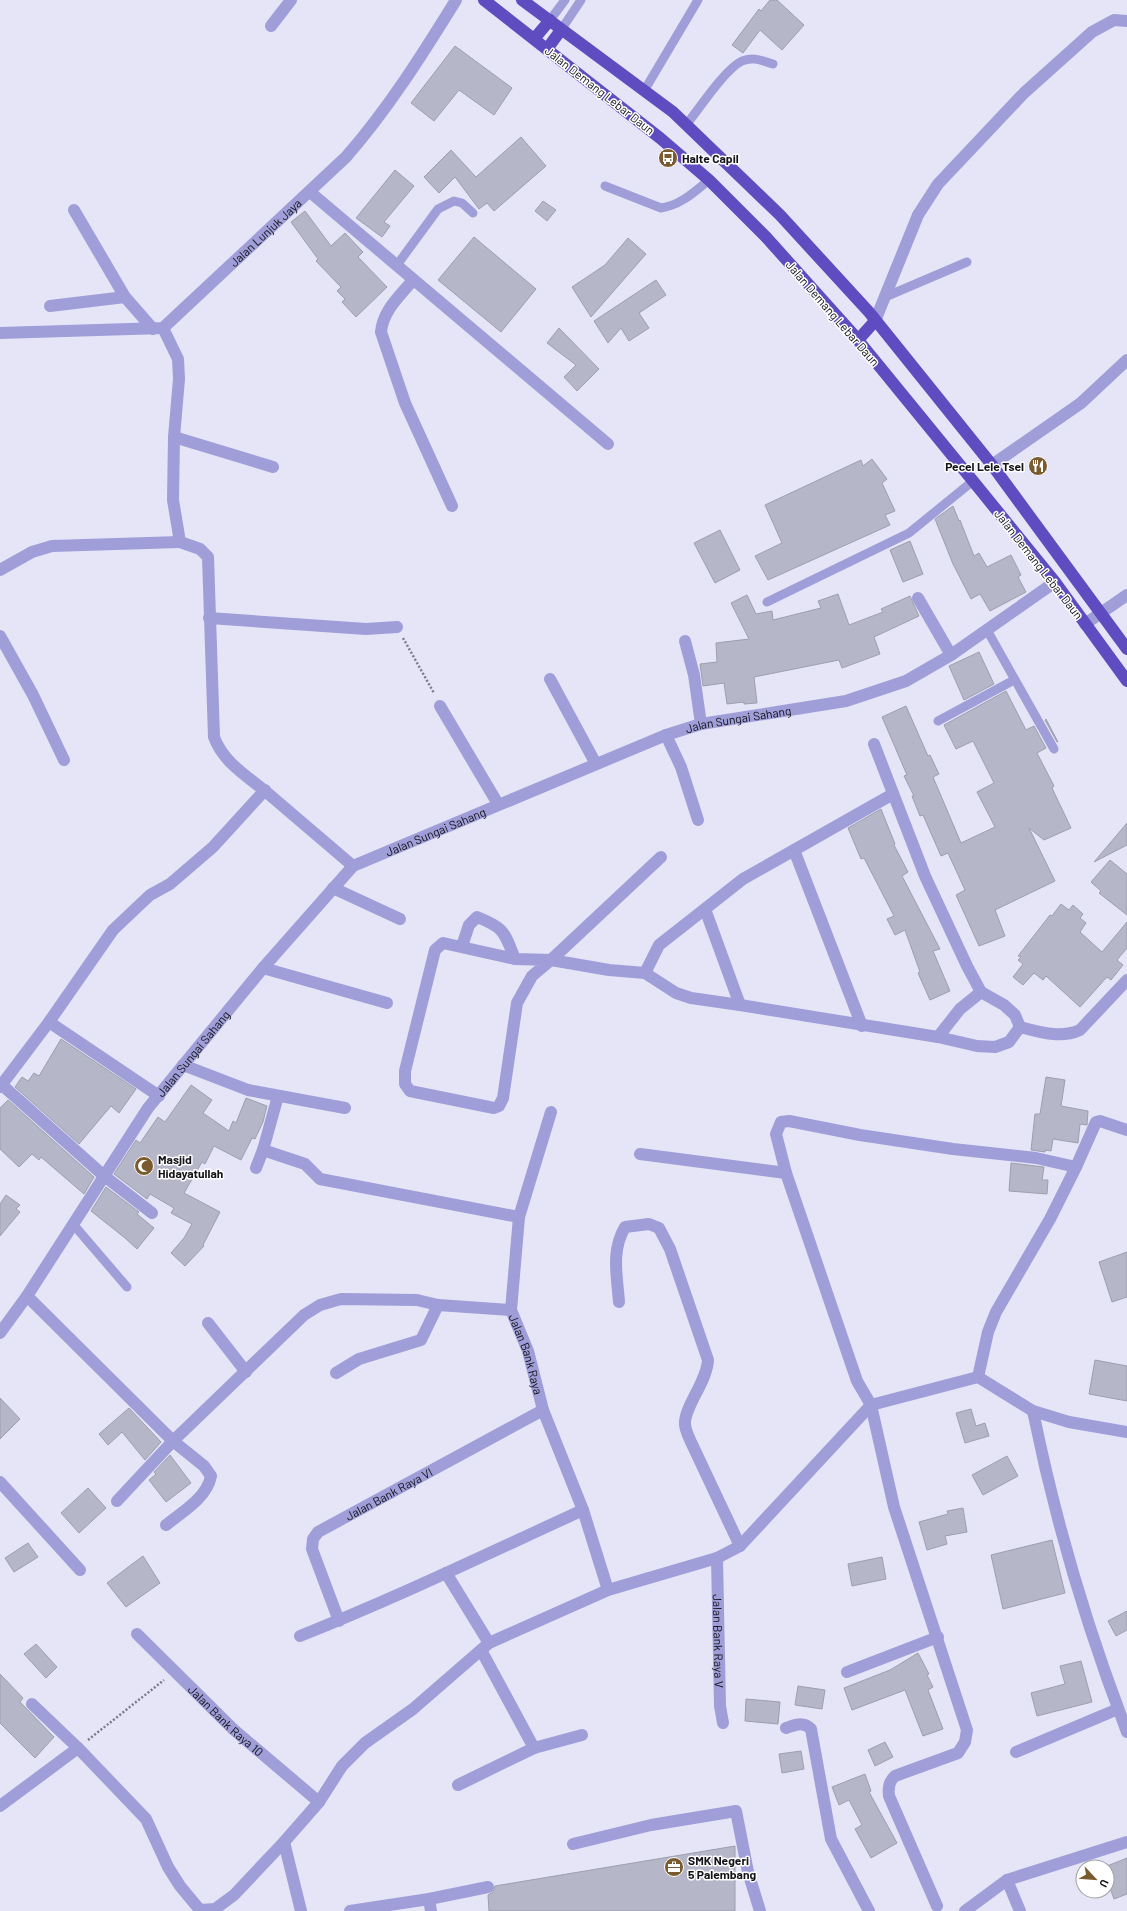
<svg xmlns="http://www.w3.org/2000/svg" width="1127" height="1911" font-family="Barlow,sans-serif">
	<rect width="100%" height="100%" fill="#e5e5f7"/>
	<g fill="#b5b6c7" stroke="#9d9eaf">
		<polygon points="770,0 777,0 804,25 782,50 760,30 743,53 732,45 759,9 761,11"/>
		<polygon points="455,46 512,88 494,115 459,90 434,121 411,103"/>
		<polygon points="521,137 546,166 494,211 487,203 479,209 455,177 439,193 424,177 451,150 476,177"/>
		<polygon points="395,170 414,186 384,222 390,226 382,237 356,218"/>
		<polygon points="543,201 556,210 547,221 535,211"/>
		<polygon points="305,211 331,246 345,233 363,252 358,257 387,287 356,317 342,302 345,299 337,291 341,287 316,261 318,259 291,222"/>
		<polygon points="474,237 536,289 501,332 438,280"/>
		<polygon points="628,238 646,254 591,317 572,287 605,265"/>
		<polygon points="656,280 666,295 639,313 649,328 629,341 621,328 608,343 594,321"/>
		<polygon points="559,328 599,369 577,391 564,377 576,365 547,343"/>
		<polygon points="872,459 887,479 882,483 895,511 885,515 890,525 768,580 755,556 782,543 765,505 861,460 863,466"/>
		<polygon points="953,506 959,521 960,520 974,556 979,553 987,567 1011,555 1021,575 1018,577 1026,592 990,611 980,594 971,599 953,564 935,519"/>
		<polygon points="720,530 740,570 715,583 694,543"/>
		<polygon points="910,541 923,574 903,582 890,550"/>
		<polygon points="838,594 849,625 883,612 881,609 910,596 919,616 874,637 880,654 842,668 839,660 754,677 757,703 744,704 744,702 727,704 724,683 703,686 700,664 717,662 716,643 749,639 731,603 747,595 756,614 772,611 773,620 821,608 818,601"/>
		<polygon points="979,652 994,684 964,700 949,666"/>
		<polygon points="1006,691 1026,730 1034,726 1046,748 1037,753 1054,786 1052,788 1071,828 1044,840 1029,828 1055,881 995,910 1005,936 979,946 956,895 965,890 948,853 941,856 923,815 920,816 912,796 914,796 904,776 907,775 882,717 906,706 928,756 930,755 939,774 933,777 961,843 995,827 977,792 994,783 973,741 956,749 944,725"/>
		<polygon points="1046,719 1058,742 1057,742 1045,720"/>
		<polygon points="881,809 895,844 894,845 908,872 902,876 940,949 933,951 950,991 930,1000 918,973 920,972 905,930 895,935 887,919 894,916 864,858 861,859 848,828"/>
		<polygon points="1127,823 1127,845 1094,862"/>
		<polygon points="1110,860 1127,874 1127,915 1099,893 1101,891 1091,882"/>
		<polygon points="1061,904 1069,910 1073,905 1083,914 1080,918 1086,923 1080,932 1102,952 1127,922 1127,948 1117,960 1123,965 1111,980 1107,977 1080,1007 1046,976 1043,980 1034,973 1023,985 1013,977 1023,964 1018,960 1021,957 1018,956 1050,915 1052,916"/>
		<polygon points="61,1039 136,1089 119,1113 111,1106 79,1144 15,1087 22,1077 28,1081 34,1073 39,1076"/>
		<polygon points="1046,1077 1065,1080 1061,1106 1088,1111 1087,1125 1080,1124 1078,1143 1053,1139 1051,1151 1045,1150 1045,1152 1031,1150 1035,1114 1040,1114"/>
		<polygon points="191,1085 212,1100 203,1113 229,1131 233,1121 236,1123 246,1098 267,1106 263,1122 255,1139 252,1138 241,1160 214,1146 205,1164 202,1162 184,1193 220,1212 203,1245 204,1246 185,1266 171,1253 184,1238 192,1224 171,1213 174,1208 150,1194 147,1199 114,1174 136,1140 140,1143 158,1117 165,1122"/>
		<polygon points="8,1100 94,1177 84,1194 41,1157 39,1160 32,1154 19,1167 0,1149 0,1108"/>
		<polygon points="1011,1163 1044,1167 1042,1180 1048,1180 1047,1194 1009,1191"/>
		<polygon points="106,1187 139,1212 137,1214 154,1228 137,1249 125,1238 91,1211"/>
		<polygon points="6,1195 20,1205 16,1209 20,1212 0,1236 0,1204"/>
		<polygon points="1127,1252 1127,1297 1112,1302 1099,1262"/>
		<polygon points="1095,1360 1127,1366 1127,1401 1089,1394"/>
		<polygon points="0,1398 20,1419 0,1439"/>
		<polygon points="129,1408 161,1442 145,1460 122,1432 108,1445 99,1434"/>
		<polygon points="971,1409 976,1426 985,1423 989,1436 965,1443 956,1413"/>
		<polygon points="170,1455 191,1483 166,1502 149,1480 156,1474 154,1472"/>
		<polygon points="1007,1456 1018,1476 983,1495 972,1475"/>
		<polygon points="88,1488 106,1508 79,1533 61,1513"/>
		<polygon points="963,1508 967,1532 945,1536 947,1544 927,1550 919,1522 948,1514 947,1511"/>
		<polygon points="1052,1540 1065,1593 1003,1609 991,1555"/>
		<polygon points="28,1543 38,1557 14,1572 5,1558"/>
		<polygon points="143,1556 160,1583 126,1607 107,1583"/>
		<polygon points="882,1557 886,1579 852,1586 848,1564"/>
		<polygon points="1127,1611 1127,1630 1116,1636 1108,1621"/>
		<polygon points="36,1644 57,1667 46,1678 24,1654"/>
		<polygon points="918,1653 929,1674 927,1675 933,1687 928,1690 943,1729 923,1736 905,1690 852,1710 844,1688 890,1670"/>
		<polygon points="1081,1661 1092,1702 1037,1716 1031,1693 1065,1684 1060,1666"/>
		<polygon points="0,1674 23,1698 20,1702 54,1737 35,1758 0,1723"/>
		<polygon points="798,1686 825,1690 822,1709 795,1705"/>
		<polygon points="746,1699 780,1702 778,1724 745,1721"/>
		<polygon points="885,1742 893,1757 875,1766 868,1750"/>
		<polygon points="801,1751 804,1769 782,1773 779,1754"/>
		<polygon points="865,1774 871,1791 869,1792 897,1843 871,1858 855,1829 862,1825 849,1800 839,1805 832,1787"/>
		<polygon points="735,1846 735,1911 489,1911 488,1895 493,1892 495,1886"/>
		<polygon points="1127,1858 1127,1894 1114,1899 1107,1880 1107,1866"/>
	</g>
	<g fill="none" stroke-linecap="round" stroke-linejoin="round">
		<g stroke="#7c7c88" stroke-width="2.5" stroke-dasharray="2 2" stroke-linecap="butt">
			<polyline points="403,638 434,693"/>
			<polyline points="88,1740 164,1680"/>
		</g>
		<g stroke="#9f9ed8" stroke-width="9">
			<polyline points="550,20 565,0"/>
			<polyline points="561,30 581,0"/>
			<polyline points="644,91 698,0"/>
			<path d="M686,125C699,109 725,69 742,61C753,56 763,61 773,64"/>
			<path d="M605,186L661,208C681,205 694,192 709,180"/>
			<polyline points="397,265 438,209 454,201 462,203 473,213"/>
			<polyline points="885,297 967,262"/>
			<polyline points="767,602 909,533 973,481"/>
			<polyline points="987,630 1054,749"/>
			<polyline points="938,721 1014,680"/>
			<polyline points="73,1224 127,1287"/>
		</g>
		<g stroke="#9f9ed8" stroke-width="12">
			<polyline points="271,26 291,0"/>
			<polyline points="310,192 608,444"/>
			<polyline points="74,210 125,297 153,329"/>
			<path d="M413,280C400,296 383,310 381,332L405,403L452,506"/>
			<polyline points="50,306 125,297"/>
			<polyline points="875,321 918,215 938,184 1024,93 1092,32 1114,20 1127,21"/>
			<path d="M163,328L178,359L179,379L174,437L173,500L180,542L200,549L208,557L214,737C224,764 249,777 271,796C298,819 325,842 353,866"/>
			<polyline points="174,437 273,467"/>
			<polyline points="992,465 1081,403 1127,360"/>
			<polyline points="0,570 32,552 52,546 180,542"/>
			<polyline points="918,598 951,655"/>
			<polyline points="209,618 366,629 397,627"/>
			<polyline points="1085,624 1127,595"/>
			<polyline points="0,636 33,695 64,760"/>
			<polyline points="685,641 694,675 701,724"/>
			<polyline points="550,679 596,764"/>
			<polyline points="440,706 498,804"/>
			<polyline points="666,735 681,767 698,820"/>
			<polyline points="874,744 925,876 967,966 981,992 1004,1005 1015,1015 1020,1027"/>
			<polyline points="794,850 862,1026"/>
			<path d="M661,857L551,960L532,976L517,1003L503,1098L499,1106L494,1108L410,1091L405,1084V1071L435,950L443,943L515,959L551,960L609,970L645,973L676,993L691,998L740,1005L938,1037L977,1046L995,1047L1009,1042L1020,1027C1040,1032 1060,1039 1080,1030L1127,980"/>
			<polyline points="333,888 400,919"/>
			<polyline points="705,909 740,1005"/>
			<path d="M462,946L469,925L477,917C505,928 504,932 515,959"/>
			<polyline points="263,968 387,1003"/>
			<polyline points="645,973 659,945 743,879 893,794"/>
			<polyline points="49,1022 159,1096"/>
			<polyline points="938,1037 960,1009 981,992"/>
			<polyline points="183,1065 248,1090 345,1108"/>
			<polyline points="2,1085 103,1175 152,1213"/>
			<polyline points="0,1087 49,1022 113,930 150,895 170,884 213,847 265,790"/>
			<path id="s1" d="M551,1112L519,1217L511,1310L528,1351L543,1410L583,1510L608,1590"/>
			<polyline points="263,1150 305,1164 320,1179 519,1217"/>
			<polyline points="640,1154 786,1173"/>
			<polyline points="256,1168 263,1150 278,1096"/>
			<path d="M27,1296L173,1441L204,1466L211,1476C207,1498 182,1512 166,1525"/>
			<path d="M619,1302C617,1275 611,1251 625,1227L649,1224L659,1228L670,1249L708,1360C707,1382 684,1407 685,1424C685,1430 689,1437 691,1442L740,1546"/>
			<polyline points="208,1323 246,1372"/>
			<path id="s2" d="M0,1333L27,1296L148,1108L263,968L353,866L666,735L701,724L846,701L906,681L951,655L1055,582"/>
			<polyline points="336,1373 359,1359 421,1340 438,1305"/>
			<polyline points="978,1377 988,1332 996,1312 1050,1219 1076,1167 1096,1122 1100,1121 1127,1130"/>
			<path d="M1033,1411C1055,1520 1087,1628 1127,1732"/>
			<polyline points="0,1482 80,1570"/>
			<polyline points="117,1501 173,1441 304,1315 320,1305 341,1299 417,1300 438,1305 511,1310"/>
			<path id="s3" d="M717,1558L720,1706L723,1723"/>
			<polyline points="446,1573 489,1643"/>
			<path id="s4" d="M339,1621L312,1549L313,1539L318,1532L543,1410"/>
			<path id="s5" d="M137,1634L233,1729L319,1802"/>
			<path d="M300,1636C396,1598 489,1553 583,1510"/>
			<polyline points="847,1672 938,1637"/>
			<polyline points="32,1704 78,1748"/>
			<path d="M786,1728C795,1725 803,1721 811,1729L831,1839L869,1911"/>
			<polyline points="534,1748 582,1735"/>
			<polyline points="1016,1752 1118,1709"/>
			<polyline points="458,1785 534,1748 481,1650"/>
			<polyline points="0,1806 78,1748 146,1819 168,1867 180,1886 200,1910 215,1909 234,1895 284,1842 319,1802 342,1766 365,1743 413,1709 489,1643 608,1590 717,1558 740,1546 871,1405 978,1377 1033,1411 1069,1422 1127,1432"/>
			<polyline points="284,1842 301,1911"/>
			<polyline points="573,1844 651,1825 736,1811 748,1872 760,1911"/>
			<polyline points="1007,1880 1020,1911"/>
			<polyline points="429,1899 488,1887"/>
			<path d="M937,1906L889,1796C888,1788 889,1781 895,1776L958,1753L965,1742L967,1730L894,1507L871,1405L857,1381L786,1173L776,1134L781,1122L789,1121L860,1135L953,1149L1036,1158L1076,1167"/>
			<polyline points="350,1911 429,1899 431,1911"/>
			<polyline points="965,1911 1007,1880 1127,1842"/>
		</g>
		<path stroke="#9f9ed8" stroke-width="12" id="s6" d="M0,333L163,328L346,157C388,109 422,55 456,0"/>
		<g stroke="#5e4cc0" stroke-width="12">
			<polyline points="484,0 660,138 709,180 766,237 853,334 973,481 1055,582 1127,681"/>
			<polyline points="522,0 673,112 780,215 869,312 992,465 1127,649"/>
			<polyline points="534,39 550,20"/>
			<polyline points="547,49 561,30"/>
			<polyline points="858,340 875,321"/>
		</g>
	</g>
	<defs>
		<g id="bus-disc" transform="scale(1)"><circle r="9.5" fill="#795b2f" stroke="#fff"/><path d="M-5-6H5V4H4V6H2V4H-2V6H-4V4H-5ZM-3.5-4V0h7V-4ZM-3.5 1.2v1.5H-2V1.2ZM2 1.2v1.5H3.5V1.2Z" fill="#fff"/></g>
		<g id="restaurant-disc" transform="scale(1)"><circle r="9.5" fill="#795b2f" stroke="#fff"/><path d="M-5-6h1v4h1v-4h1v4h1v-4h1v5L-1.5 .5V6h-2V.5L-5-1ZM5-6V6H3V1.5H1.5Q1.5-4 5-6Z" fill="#fff"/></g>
		<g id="mosque-disc" transform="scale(1)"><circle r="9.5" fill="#795b2f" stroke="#fff"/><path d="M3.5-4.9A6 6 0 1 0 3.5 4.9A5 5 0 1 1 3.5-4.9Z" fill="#fff"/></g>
		<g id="office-disc" transform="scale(1)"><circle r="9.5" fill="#795b2f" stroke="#fff"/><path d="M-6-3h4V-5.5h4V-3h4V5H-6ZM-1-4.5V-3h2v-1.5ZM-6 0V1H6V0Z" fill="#fff"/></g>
	</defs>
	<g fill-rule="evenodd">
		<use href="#bus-disc" x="668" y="158"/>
		<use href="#restaurant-disc" x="1038" y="466"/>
		<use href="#mosque-disc" x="144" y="1166"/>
		<use href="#office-disc" x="674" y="1867"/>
	</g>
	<g text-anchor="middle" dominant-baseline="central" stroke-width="3" stroke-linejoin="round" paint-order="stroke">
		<g font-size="12" fill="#131319" stroke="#fff">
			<text transform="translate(600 90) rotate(38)">Jalan Demang Lebar Daun</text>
			<text stroke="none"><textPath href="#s6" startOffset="303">Jalan Lunjuk Jaya</textPath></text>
			<text transform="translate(833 313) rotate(49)">Jalan Demang Lebar Daun</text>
			<text transform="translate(1039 564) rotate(52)">Jalan Demang Lebar Daun</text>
			<text stroke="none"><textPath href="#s2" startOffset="1000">Jalan Sungai Sahang</textPath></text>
			<text stroke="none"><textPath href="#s2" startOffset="676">Jalan Sungai Sahang</textPath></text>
			<text stroke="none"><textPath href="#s2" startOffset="340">Jalan Sungai Sahang</textPath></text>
			<text stroke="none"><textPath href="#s1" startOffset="250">Jalan Bank Raya</textPath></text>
			<text stroke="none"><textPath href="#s4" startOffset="176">Jalan Bank Raya VI</textPath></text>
			<text stroke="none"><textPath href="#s3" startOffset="83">Jalan Bank Raya V</textPath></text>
			<text stroke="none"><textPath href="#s5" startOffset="124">Jalan Bank Raya 10</textPath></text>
		</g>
		<g font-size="12" font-weight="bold" fill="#131319" stroke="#fff" text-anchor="start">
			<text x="682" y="158">Halte Capil</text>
			<text x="1024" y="466" text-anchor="end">Pecel Lele Tsel</text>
			<text x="158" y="1159">Masjid<tspan x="158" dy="14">Hidayatullah</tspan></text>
			<text x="688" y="1860">SMK Negeri<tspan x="688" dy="14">5 Palembang</tspan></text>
		</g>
	</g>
	<g transform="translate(1095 1879) rotate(116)"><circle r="19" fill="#ffffff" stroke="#a1a1a3"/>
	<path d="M0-3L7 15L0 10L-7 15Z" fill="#795b2f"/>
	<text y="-6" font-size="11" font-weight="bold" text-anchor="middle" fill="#131319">U</text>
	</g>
</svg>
